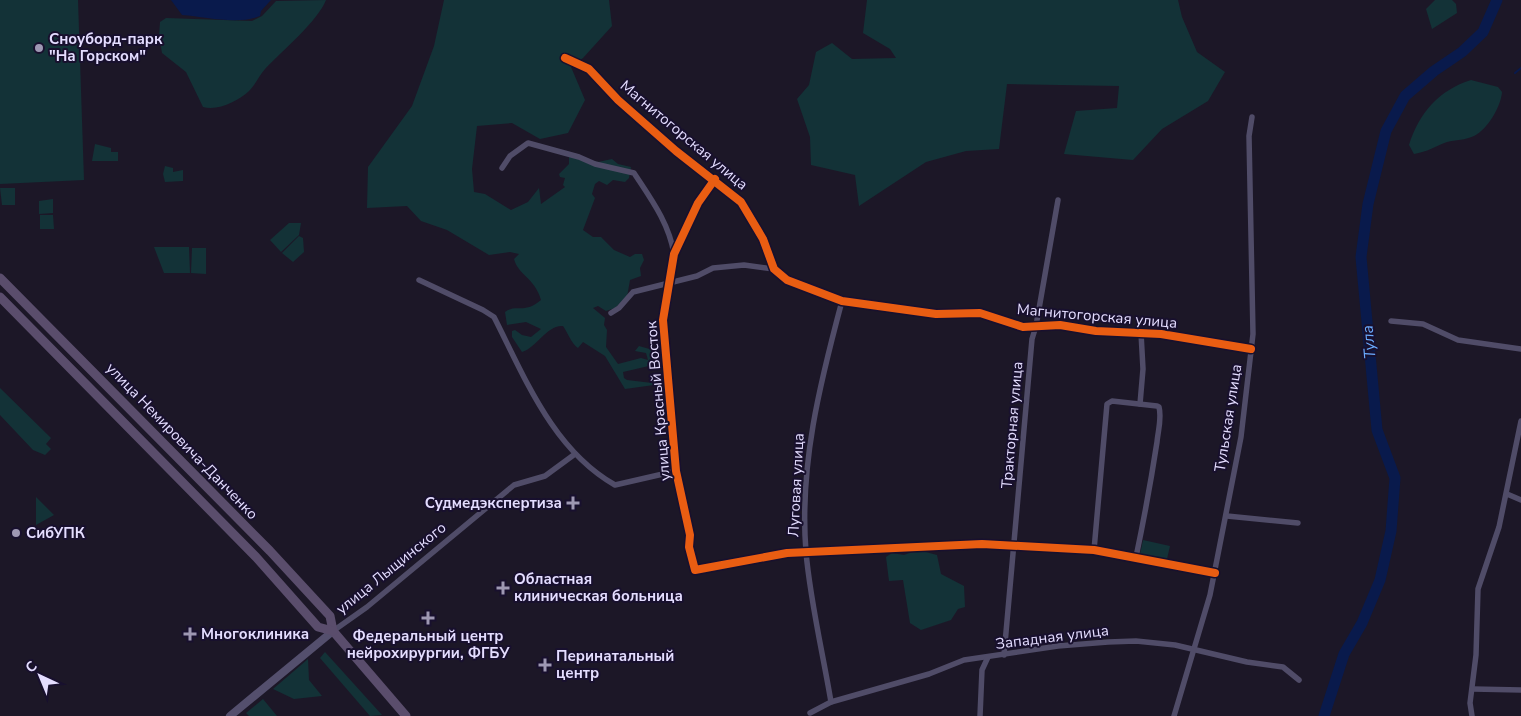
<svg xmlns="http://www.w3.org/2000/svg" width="1521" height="716" font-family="'Nunito Sans',sans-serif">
	<rect width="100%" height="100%" fill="#1c1727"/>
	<g fill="#133237">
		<polygon points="0,0 78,0 84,180 0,184"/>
		<path d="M326,0C318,21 282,51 265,69C259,76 255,85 249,91C238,101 219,111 203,107L186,72L162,53L159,36L160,22L166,18L252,21L262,16L276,1Z"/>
		<path d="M444,0H609L612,26L583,58L571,67L585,100L568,133L540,139L512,123L477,126L472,169L474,192L485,194L511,210L528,202L539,188L541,204L565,187L563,185L565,178L560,177L559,174L569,164V156L598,162L612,159L618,164L631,167L629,178L625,182L613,180L607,185L599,181L595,184L592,194L595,198L583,230L593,237H601L614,250L630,257L635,254H642L644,260L640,268L641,276L630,280L627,297L615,308L606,311L598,306L593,308L605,318L604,325L607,330L606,347L618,364L641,358L648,360L646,353L635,351L639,346L653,350L659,347L657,368L653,365L623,372L624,378L627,380L652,383L654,385L625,389L605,356L583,342L578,348C571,343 568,333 563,326C548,324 537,347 522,352L512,337V331L515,330L522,335L531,337L541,329L526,322L507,325L505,312C517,303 523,315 541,300C535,278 518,275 514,259L519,254L510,252L489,255L447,230L421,221L407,206L367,208L368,167L412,106L434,46Z"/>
		<polygon points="867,0 1178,0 1182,17 1197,52 1225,72 1208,101 1162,129 1133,160 1064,154 1076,111 1117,108 1119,86 1007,84 999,149 966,151 926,162 859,206 855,175 811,165 810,137 797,99 809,85 816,52 832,43 852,59 896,58 890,49 863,33"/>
		<polygon points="1435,0 1452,0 1456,4 1457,13 1432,29 1426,9"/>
		<path d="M1471,80L1498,87L1502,92C1501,106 1488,129 1474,136C1466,140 1455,140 1447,142C1436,146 1427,152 1414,154L1409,145C1419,113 1439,90 1471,80Z"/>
		<polygon points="95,144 111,148 111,152 118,152 118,161 92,161"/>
		<polygon points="165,166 173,168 173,172 183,170 183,181 165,182 163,174"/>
		<polygon points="0,188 15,188 15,205 2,205"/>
		<polygon points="53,199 53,213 39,214 39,201"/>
		<polygon points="40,215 53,215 54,229 40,229"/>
		<polygon points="289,223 301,223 299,235 281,252 270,240"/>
		<polygon points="299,236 303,238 304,252 293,262 282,253"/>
		<polygon points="154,247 189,247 190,273 164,273"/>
		<polygon points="192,248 206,248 206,274 191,273"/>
		<polygon points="0,388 51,438 46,444 51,449 45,455 33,450 0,415"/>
		<polygon points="36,497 54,515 36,525"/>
		<polygon points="1143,540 1170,546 1167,559 1140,554"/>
		<polygon points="918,550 937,555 941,574 964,586 965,607 958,609 951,620 921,630 910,623 903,580 889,581 886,557 892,553 904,555"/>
		<polygon points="325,652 382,715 370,716 320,658"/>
		<polygon points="308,659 309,680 322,696 294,699 273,689"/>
		<polygon points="263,699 277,716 249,716 246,713"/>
	</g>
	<path fill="#091a4c" d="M171,0H271L261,11L260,16C238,25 206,17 182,15Z"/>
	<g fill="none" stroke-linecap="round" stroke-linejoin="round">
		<polyline stroke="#091a4c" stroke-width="2" points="1515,73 1521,68"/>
		<polyline stroke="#091a4c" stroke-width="11" points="1324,716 1344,654 1362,623 1380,580 1391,531 1395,478 1377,430 1361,257 1368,204 1386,131 1405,96 1434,71 1462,52 1483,32 1497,0"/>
		<g stroke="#504c68" stroke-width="5.5">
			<polyline points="565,58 589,69 618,100 676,151 741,202 763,239 774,269 787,280 842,301 936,314 980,313 1023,327 1060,325 1096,331 1161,334 1251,349"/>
			<path d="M502,168L510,156L528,143L579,157L595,164L634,173C651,199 669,223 674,254"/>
			<polyline points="715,179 698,203 674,254 663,320 676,471 690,535 689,547 695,570 787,553 982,544 1094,550 1215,573"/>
			<path d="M419,280L483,310L494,317C525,378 553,450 615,485L676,471"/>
			<polyline points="611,313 619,308 633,292 697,276 713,268 744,265 774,269"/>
			<polyline points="1391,321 1423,324 1458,340 1521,349"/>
			<polyline points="1140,404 1143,369 1141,333"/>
			<polyline points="1507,494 1521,500"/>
			<polyline points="1227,516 1298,523"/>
			<path d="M1094,550L1107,404L1112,401L1157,406L1159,407C1162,418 1158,431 1157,442C1151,481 1144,519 1136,557"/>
			<polyline points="333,631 367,607 514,485 545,476 575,454"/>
			<polyline points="1004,655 1032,339 1036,326 1058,200"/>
			<polyline points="1473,689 1521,690"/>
			<path d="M831,702C823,654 810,600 806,552C799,466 820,383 842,301"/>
			<polyline points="810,713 831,702 929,674 964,660 1058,646 1108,642 1136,641 1175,645 1247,662 1283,667 1299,680"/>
			<polyline points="980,716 982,670 988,657"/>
			<polyline points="1174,716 1210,595 1241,437 1253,334 1249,136 1252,117"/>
			<polyline points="1472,716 1470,703 1476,655 1478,589 1499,527 1521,421"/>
		</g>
		<polyline stroke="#544f6d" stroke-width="8" points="230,716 333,631"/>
		<g stroke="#5a4d6c" stroke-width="9">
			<polyline points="0,278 270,551 330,616 333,631 406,716"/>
			<polyline points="0,297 256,557 318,627 333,631"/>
		</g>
		<g stroke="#18102e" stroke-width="11">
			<g id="cycleway">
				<polyline points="565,58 589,69 618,100 676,151 741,202 763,239 774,269 787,280 842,301 936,314 980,313 1023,327 1060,325 1096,331 1161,334 1251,349"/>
				<polyline points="715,179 698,203 674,254 663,320 676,471 690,535 689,547 695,570 787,553 982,544 1094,550 1215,573"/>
			</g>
		</g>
		<use href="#cycleway" stroke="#e95d12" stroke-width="8"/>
	</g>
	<g fill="#9e98b3" stroke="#18102e" stroke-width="2">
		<circle cx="39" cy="48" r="5"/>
		<path d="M570.5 495.5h5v5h5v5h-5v5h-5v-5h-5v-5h5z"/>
		<circle cx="16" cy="533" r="5"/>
		<path d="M500.5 580.5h5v5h5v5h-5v5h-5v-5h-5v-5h5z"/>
		<path d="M425.5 610.5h5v5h5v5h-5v5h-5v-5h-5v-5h5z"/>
		<path d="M187.5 626.5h5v5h5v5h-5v5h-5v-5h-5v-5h5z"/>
		<path d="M542.5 657.5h5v5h5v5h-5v5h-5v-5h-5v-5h5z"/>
	</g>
	<g text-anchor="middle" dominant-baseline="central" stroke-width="4" stroke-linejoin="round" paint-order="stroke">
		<g font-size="15" font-weight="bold" fill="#e4ddff" stroke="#18102e" text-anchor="start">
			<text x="49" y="39">Сноуборд-парк<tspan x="49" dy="17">"На Горском"</tspan></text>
			<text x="562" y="503" text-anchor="end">Судмедэкспертиза</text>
			<text x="26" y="533">СибУПК</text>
			<text x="514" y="579">Областная<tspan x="514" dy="17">клиническая больница</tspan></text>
			<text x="201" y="634">Многоклиника</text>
			<text x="428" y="636" text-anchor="middle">Федеральный центр<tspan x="428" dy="17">нейрохирургии, ФГБУ</tspan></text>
			<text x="556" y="656">Перинатальный<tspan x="556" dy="17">центр</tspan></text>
		</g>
		<g font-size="15" fill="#e4ddff" stroke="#18102e">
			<text transform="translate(684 135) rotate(40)">Магнитогорская улица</text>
			<text transform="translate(1097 316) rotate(5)">Магнитогорская улица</text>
			<text transform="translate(658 401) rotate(-95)">улица Красный Восток</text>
			<text transform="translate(1228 418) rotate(-81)">Тульская улица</text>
			<text transform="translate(1012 425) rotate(-85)">Тракторная улица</text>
			<text transform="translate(182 441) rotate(46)">улица Немировича-Данченко</text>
			<text transform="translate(796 485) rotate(-87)">Луговая улица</text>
			<text transform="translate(391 568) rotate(-39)">улица Лыщинского</text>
			<text transform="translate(1052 637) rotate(-7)">Западная улица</text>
		</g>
		<g font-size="16" font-style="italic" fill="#6bacff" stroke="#18102e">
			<text transform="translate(1369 342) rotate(-95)">Тула</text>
		</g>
	</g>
	<g transform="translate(40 676) rotate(316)" stroke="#18102e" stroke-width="4" paint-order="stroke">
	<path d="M0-4L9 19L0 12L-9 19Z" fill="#e4ddff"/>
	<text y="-8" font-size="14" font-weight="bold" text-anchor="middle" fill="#e4ddff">С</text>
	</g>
</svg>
